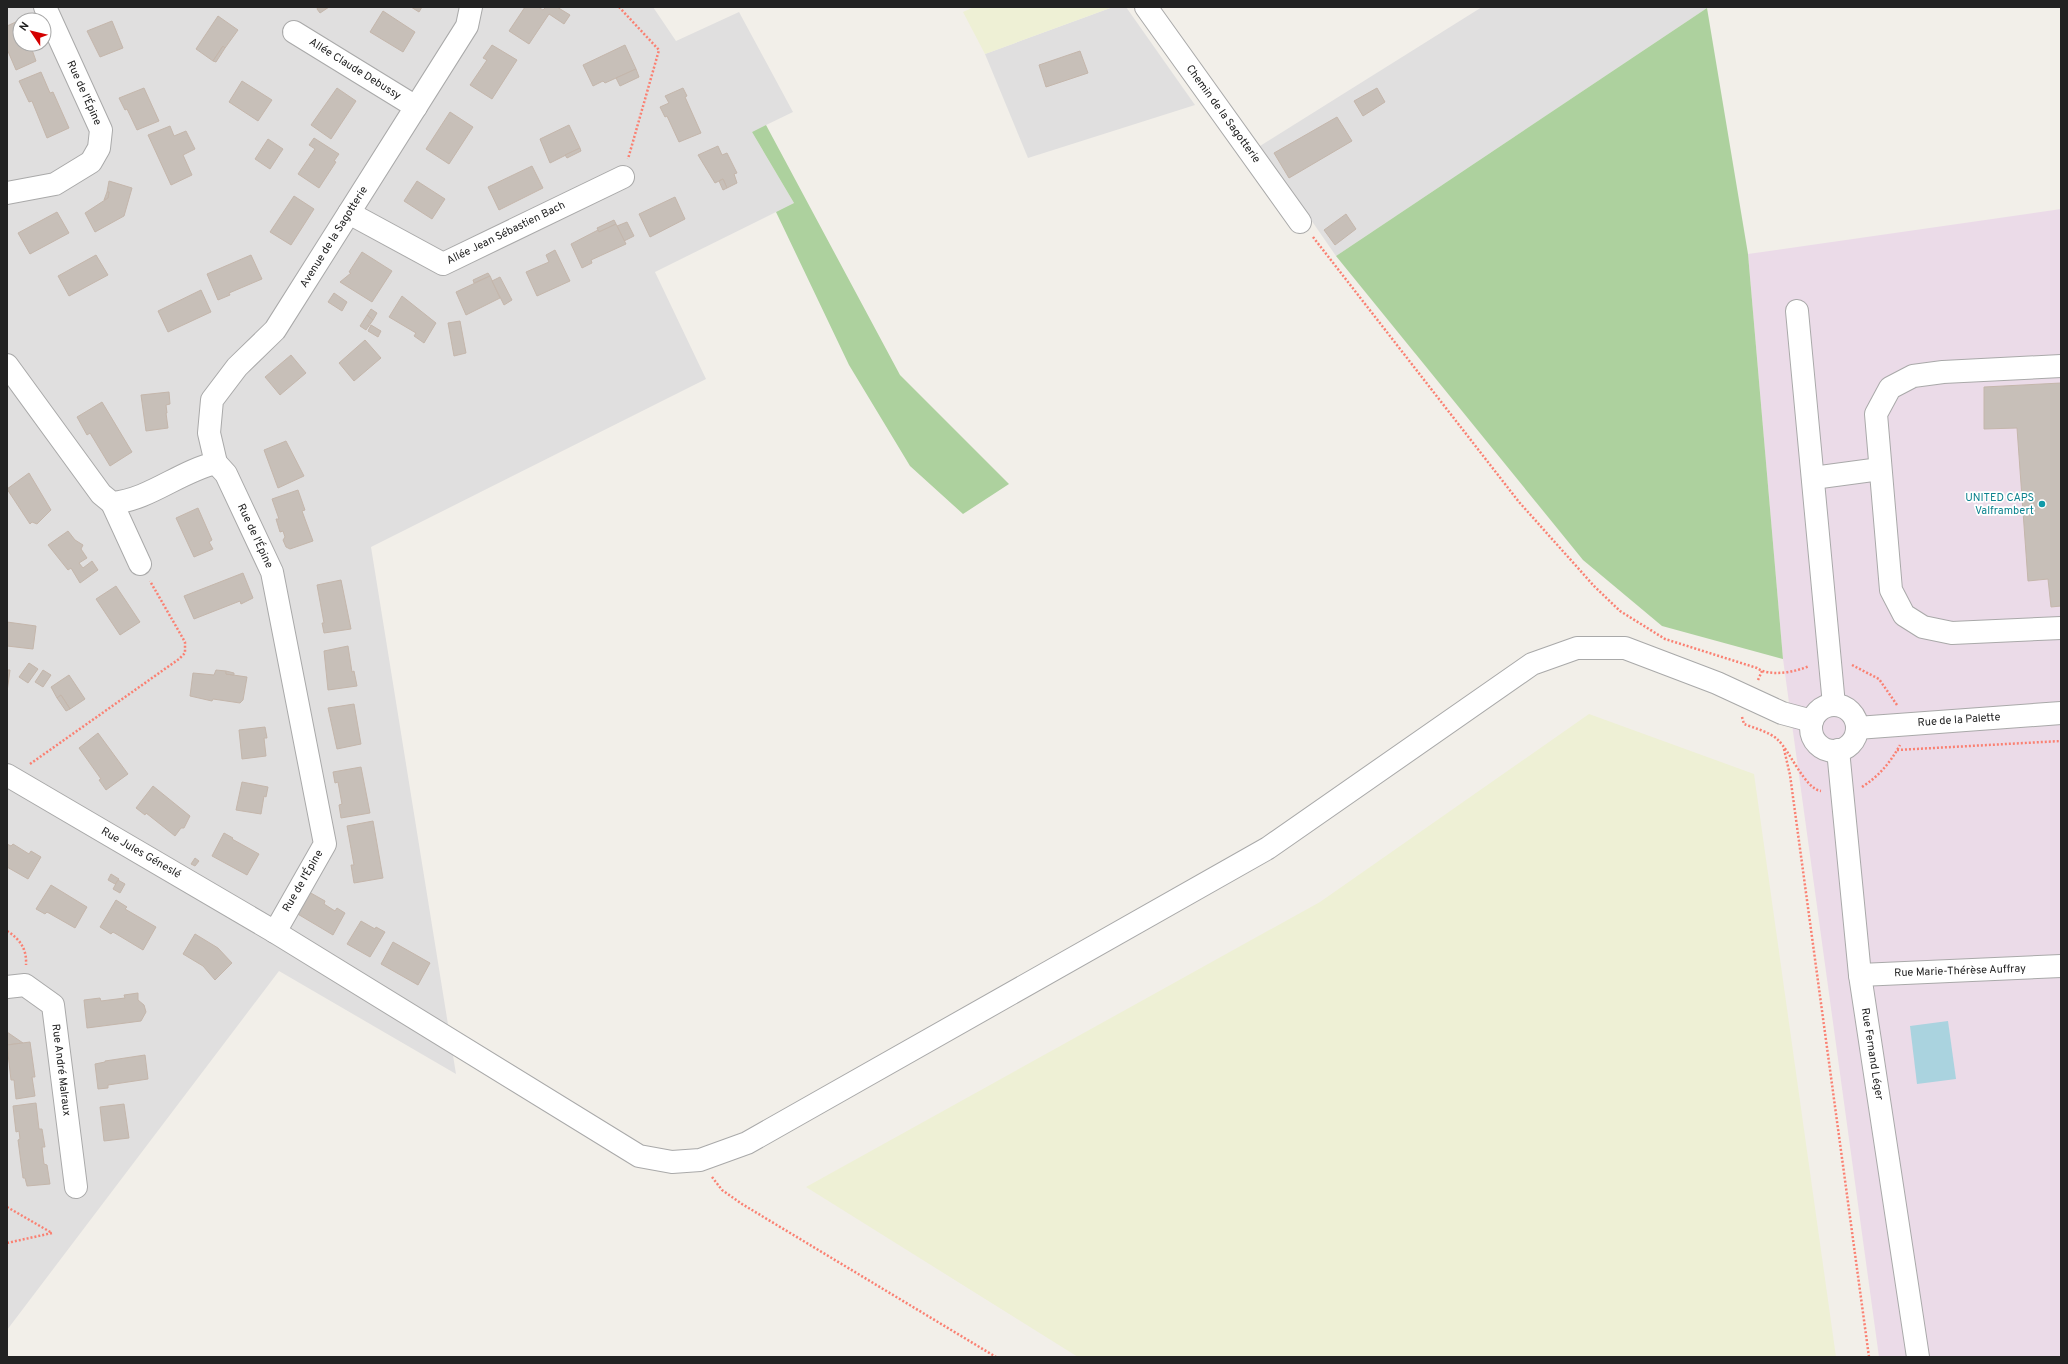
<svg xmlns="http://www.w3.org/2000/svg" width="2068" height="1364" font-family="Overpass,sans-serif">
	<rect width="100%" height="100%" fill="#f2efe9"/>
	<g fill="#e0dfdf" fill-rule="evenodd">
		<path d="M7,7H653L676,41L739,12L793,112L752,132L794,203L655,272L706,379L371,547L456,1074L279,971L7,1330ZM20,20H44V44H20Z"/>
		<polygon points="1113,7 1126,7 1195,105 1028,158 985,54"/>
		<polygon points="1482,7 1707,8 1336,256 1260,146"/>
	</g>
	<polygon fill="#ebdbe8" points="2061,209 2061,1357 1879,1357 1783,659 1748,254"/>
	<g fill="#eef0d5">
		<polygon points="974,7 1113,7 985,54 963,12"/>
		<polygon points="1589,714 1754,774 1836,1357 1078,1357 806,1187 1320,902"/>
	</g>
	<g fill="#add19e">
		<polygon points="1707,8 1748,254 1783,659 1662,626 1583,560 1336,256"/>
		<polygon points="766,125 900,375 1009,484 963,514 910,466 849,365 776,212 794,203 752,132"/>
	</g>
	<polygon fill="#aad3df" points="1948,1021 1956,1079 1917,1084 1910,1026"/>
	<g fill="#c7bfb8" stroke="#c4b6ab">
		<polygon points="318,7 329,7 320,13 317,9"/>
		<polygon points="411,7 422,7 419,12"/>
		<polygon points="525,7 538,7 543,10 546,7 557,7 570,15 564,24 549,14 529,44 509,31"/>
		<polygon points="383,11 415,32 403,52 370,32"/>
		<polygon points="218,16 238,30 225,48 223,46 213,61 196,49"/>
		<polygon points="18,21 20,27 20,44 30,44 36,61 16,70 7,49 7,26"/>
		<polygon points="112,21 123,48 100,57 87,31"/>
		<polygon points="492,45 517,60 492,99 470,85 487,60 483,58"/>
		<polygon points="625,45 636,69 605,83 603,81 593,86 583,65"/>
		<polygon points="223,46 225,48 216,62 213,61"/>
		<polygon points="1080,51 1088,73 1046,87 1039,65"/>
		<polygon points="636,69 639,77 620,86 616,78"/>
		<polygon points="41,72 50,93 53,92 69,128 47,138 32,101 29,102 19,81"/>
		<polygon points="242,81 272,100 258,121 229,102"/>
		<polygon points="144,88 159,121 137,130 127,109 125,110 119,98"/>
		<polygon points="337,88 356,101 331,139 311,125"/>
		<polygon points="683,88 687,96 685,97 701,133 679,142 667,116 665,117 660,107 669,103 665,96"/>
		<polygon points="1377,88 1385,102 1363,116 1354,101"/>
		<polygon points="450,112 473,127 449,164 426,149"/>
		<polygon points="1337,117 1352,141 1289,178 1274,153"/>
		<polygon points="569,125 580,148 550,163 540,139"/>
		<polygon points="170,126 174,136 186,131 195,149 183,155 192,175 171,185 148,135"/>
		<polygon points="314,138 339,154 334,161 336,162 319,188 298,174 315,149 309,145"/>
		<polygon points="268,139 283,149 270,169 255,159"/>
		<polygon points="718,146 722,155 727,153 737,173 734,174 737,183 727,188 723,179 715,183 698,155"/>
		<polygon points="580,148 581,151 567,158 565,155"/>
		<polygon points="532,166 543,188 499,210 488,187"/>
		<polygon points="723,179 727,188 723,190 719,181"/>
		<polygon points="109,181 132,188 124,216 95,232 85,213 108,198 109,192 107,192"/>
		<polygon points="417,181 445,199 432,219 404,201"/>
		<polygon points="107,192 109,192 108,198 104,200"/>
		<polygon points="294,196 314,209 291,245 270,232"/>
		<polygon points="675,197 685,219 650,237 639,214"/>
		<polygon points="57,212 69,233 30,254 18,233"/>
		<polygon points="1346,214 1356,229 1335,245 1324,230"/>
		<polygon points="614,220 616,224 599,232 597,228"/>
		<polygon points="627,222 634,236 624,241 617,226"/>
		<polygon points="616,224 626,244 591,260 592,263 582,268 571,244 598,230 599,232"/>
		<polygon points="555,250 570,281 537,296 526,272 549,262 546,255"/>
		<polygon points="362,252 392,271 372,302 340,282 351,273 349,272"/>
		<polygon points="96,255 108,275 69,296 58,276"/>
		<polygon points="251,255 262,279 229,293 230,295 218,300 207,274"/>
		<polygon points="488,273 490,276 474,283 473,280"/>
		<polygon points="490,276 500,298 466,315 456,292"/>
		<polygon points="500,277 512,300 504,305 492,281"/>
		<polygon points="201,290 211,312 168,332 158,311"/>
		<polygon points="334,293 347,302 342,311 328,302"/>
		<polygon points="402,296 436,323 424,343 414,336 416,333 389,317"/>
		<polygon points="371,309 377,313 373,320 367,315"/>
		<polygon points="367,315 373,320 366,330 360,326"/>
		<polygon points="460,321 466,353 454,356 448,323"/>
		<polygon points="371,325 381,331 378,337 368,331"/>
		<polygon points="365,340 381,358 354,381 339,363"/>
		<polygon points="291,355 306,373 280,395 265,377"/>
		<polygon points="2061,383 2061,606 2051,607 2048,579 2028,581 2017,428 1984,429 1984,387"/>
		<polygon points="169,392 170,404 166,405 167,413 166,413 168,428 146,431 141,395"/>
		<polygon points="102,402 132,452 110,466 90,433 87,435 77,417"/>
		<polygon points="286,441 304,476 278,488 264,450"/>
		<polygon points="29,473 51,510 37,524 32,522 30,524 7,489"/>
		<polygon points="298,490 305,510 302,511 313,541 290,549 286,547 283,540 285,537 283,531 280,532 276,519 279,519 272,499"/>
		<polygon points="198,508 212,540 209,542 213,549 194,557 176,518"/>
		<polygon points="68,531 75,540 83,545 81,549 87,558 79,563 83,568 92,561 98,570 80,583 71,568 68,570 48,545"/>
		<polygon points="243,573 253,598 241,604 240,601 194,619 184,596"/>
		<polygon points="341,580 351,629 324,633 322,623 324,623 317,585"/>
		<polygon points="116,586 140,622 120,635 96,599"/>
		<polygon points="7,622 36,626 33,649 7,646"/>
		<polygon points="348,646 352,672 354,671 357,686 328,690 324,651"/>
		<polygon points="29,663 38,669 28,683 19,677"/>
		<polygon points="7,670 10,670 7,692"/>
		<polygon points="43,670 51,675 43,687 35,682"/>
		<polygon points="216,670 226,671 226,674 247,677 243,700 240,703 213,699 212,701 190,696 193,673 214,675"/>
		<polygon points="226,671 234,673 234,675 226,674"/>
		<polygon points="69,675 85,699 70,709 61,695 57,698 51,687"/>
		<polygon points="61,695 70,709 66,711 57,698"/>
		<polygon points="354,704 361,744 337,749 328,708"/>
		<polygon points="265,727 267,738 264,738 266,756 242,759 239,730"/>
		<polygon points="98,733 128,774 106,790 99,780 101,779 79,748"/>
		<polygon points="361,767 370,813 341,818 339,805 342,804 338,782 335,783 333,772"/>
		<polygon points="242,782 268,787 266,797 264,796 261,814 236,810"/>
		<polygon points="153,786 190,816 184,828 181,828 175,836 146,813 145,815 136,808"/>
		<polygon points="373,821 383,878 354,883 351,865 354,865 347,826"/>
		<polygon points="224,833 233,838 232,839 259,854 247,875 212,856"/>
		<polygon points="7,844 11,846 13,844 29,854 31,851 41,857 28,879 7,867"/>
		<polygon points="195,858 199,861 195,866 191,864"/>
		<polygon points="111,874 119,879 115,884 108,880"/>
		<polygon points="118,880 125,884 120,893 113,889"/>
		<polygon points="51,885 87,907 75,928 47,912 45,914 36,909"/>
		<polygon points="309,892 325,901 324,904 335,911 337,908 345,913 333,935 296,913"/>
		<polygon points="116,900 127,907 125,909 156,927 143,950 113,932 111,934 100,927"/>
		<polygon points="361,921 375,929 376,927 385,932 370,957 347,944"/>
		<polygon points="195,934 218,948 232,963 215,980 203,966 183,954"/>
		<polygon points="393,942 430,963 418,985 381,964"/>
		<polygon points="138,993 138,1000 144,1005 146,1012 141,1021 87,1028 84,1000 100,998 101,1001 125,998 124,995"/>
		<polygon points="7,1032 23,1043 7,1045"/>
		<polygon points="30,1042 35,1077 32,1077 35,1096 16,1099 14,1080 11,1080 7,1045"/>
		<polygon points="145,1055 148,1079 108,1085 108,1088 98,1089 95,1064 105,1062 105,1061"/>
		<polygon points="36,1103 39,1129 42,1129 45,1147 42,1147 44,1164 47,1165 50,1184 27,1186 25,1178 23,1178 18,1140 20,1139 19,1131 16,1132 13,1106"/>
		<polygon points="124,1104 129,1138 104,1141 100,1107"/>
	</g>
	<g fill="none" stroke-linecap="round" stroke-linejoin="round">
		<g stroke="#a9a9a9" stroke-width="24">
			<g id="minor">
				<polyline points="1146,7 1300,222"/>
				<polyline points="294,32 416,107"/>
				<polyline points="7,193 55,184 91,162 99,148 101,130 45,7"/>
				<polyline points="349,213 443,264 623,177"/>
				<polyline points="1797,311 1834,705"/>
				<path d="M7,365L101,494L112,503C149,500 180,471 216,463L226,474L272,572L325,844L275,932"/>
				<polyline points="2061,366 1943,372 1913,376 1890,388 1876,414 1891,590 1904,615 1923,627 1952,633 2061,628"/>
				<polyline points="216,463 209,433 212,400 237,367 275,330 467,26 471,7"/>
				<polyline points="1813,478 1880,469"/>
				<polyline points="112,503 140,564"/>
				<circle cx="1834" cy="728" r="23"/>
				<polyline points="1857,728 2061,713"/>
				<polyline points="1838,750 1860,975 1918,1357"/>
				<polyline points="7,775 275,932 639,1156 672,1162 700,1160 747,1143 1268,848 1532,664 1577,648 1625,648 1717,683 1782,713 1812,721"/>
				<polyline points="1860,975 2061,966"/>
				<polyline points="7,987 25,985 53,1005 76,1187"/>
			</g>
		</g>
		<g stroke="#fa8072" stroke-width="2.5" stroke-dasharray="2 2" stroke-linecap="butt">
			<polyline points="619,7 659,50 628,159"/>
			<path d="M1313,237L1519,502L1594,586L1620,611L1665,639L1757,668C1769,677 1796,672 1809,666"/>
			<polyline points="1852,665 1879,679 1897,705"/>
			<polyline points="1758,680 1762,671"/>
			<path d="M1742,717L1744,724C1754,728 1770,732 1778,740C1790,751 1805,789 1821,791"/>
			<polyline points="1784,749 1790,775 1869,1357"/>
			<polyline points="1897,750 2061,741"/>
			<polyline points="30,764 179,659 185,653 185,642 150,581"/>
			<path d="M1862,787C1879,776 1890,763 1900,745"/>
			<path d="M7,931C20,939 27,949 26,965"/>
			<polyline points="712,1177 722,1190 742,1204 996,1357"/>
			<polyline points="7,1207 52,1233 7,1243"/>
		</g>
		<use href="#minor" stroke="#fff" stroke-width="22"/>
	</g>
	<circle fill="#0f9aa8" stroke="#fff" stroke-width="1.5" cx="2042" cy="504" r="4"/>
	<g text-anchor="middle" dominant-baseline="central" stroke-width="3.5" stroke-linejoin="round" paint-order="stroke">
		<g font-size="11" fill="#222" stroke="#fff">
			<text transform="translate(355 69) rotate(32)">Allée Claude Debussy</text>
			<text transform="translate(84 93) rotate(66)">Rue de l'Épine</text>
			<text transform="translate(1223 114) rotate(54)">Chemin de la Sagotterie</text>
			<text transform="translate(506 233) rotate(-26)">Allée Jean Sébastien Bach</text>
			<text transform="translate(334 237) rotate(-58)">Avenue de la Sagotterie</text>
			<text transform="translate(255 536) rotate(65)">Rue de l'Épine</text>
			<text transform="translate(1959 720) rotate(-4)">Rue de la Palette</text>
			<text transform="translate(141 853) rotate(30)">Rue Jules Géneslé</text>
			<text transform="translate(303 881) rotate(-60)">Rue de l'Épine</text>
			<text transform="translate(1960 971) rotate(-2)">Rue Marie-Thérèse Auffray</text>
			<text transform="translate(1872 1054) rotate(81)">Rue Fernand Léger</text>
			<text transform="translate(61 1070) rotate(83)">Rue André Malraux</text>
		</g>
		<g font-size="11" fill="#0d838f" stroke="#fff" text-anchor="end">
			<text x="2034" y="498">UNITED CAPS<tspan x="2034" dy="13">Valframbert</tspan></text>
		</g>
	</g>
	<rect width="2068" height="1364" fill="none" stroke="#222222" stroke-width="16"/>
	<g transform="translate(32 32) rotate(305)"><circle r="19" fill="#ffffff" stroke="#a7a7a7"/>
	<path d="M0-3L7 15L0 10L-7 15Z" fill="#d40000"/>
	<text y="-6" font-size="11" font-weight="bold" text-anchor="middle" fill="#222222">N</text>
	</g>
</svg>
